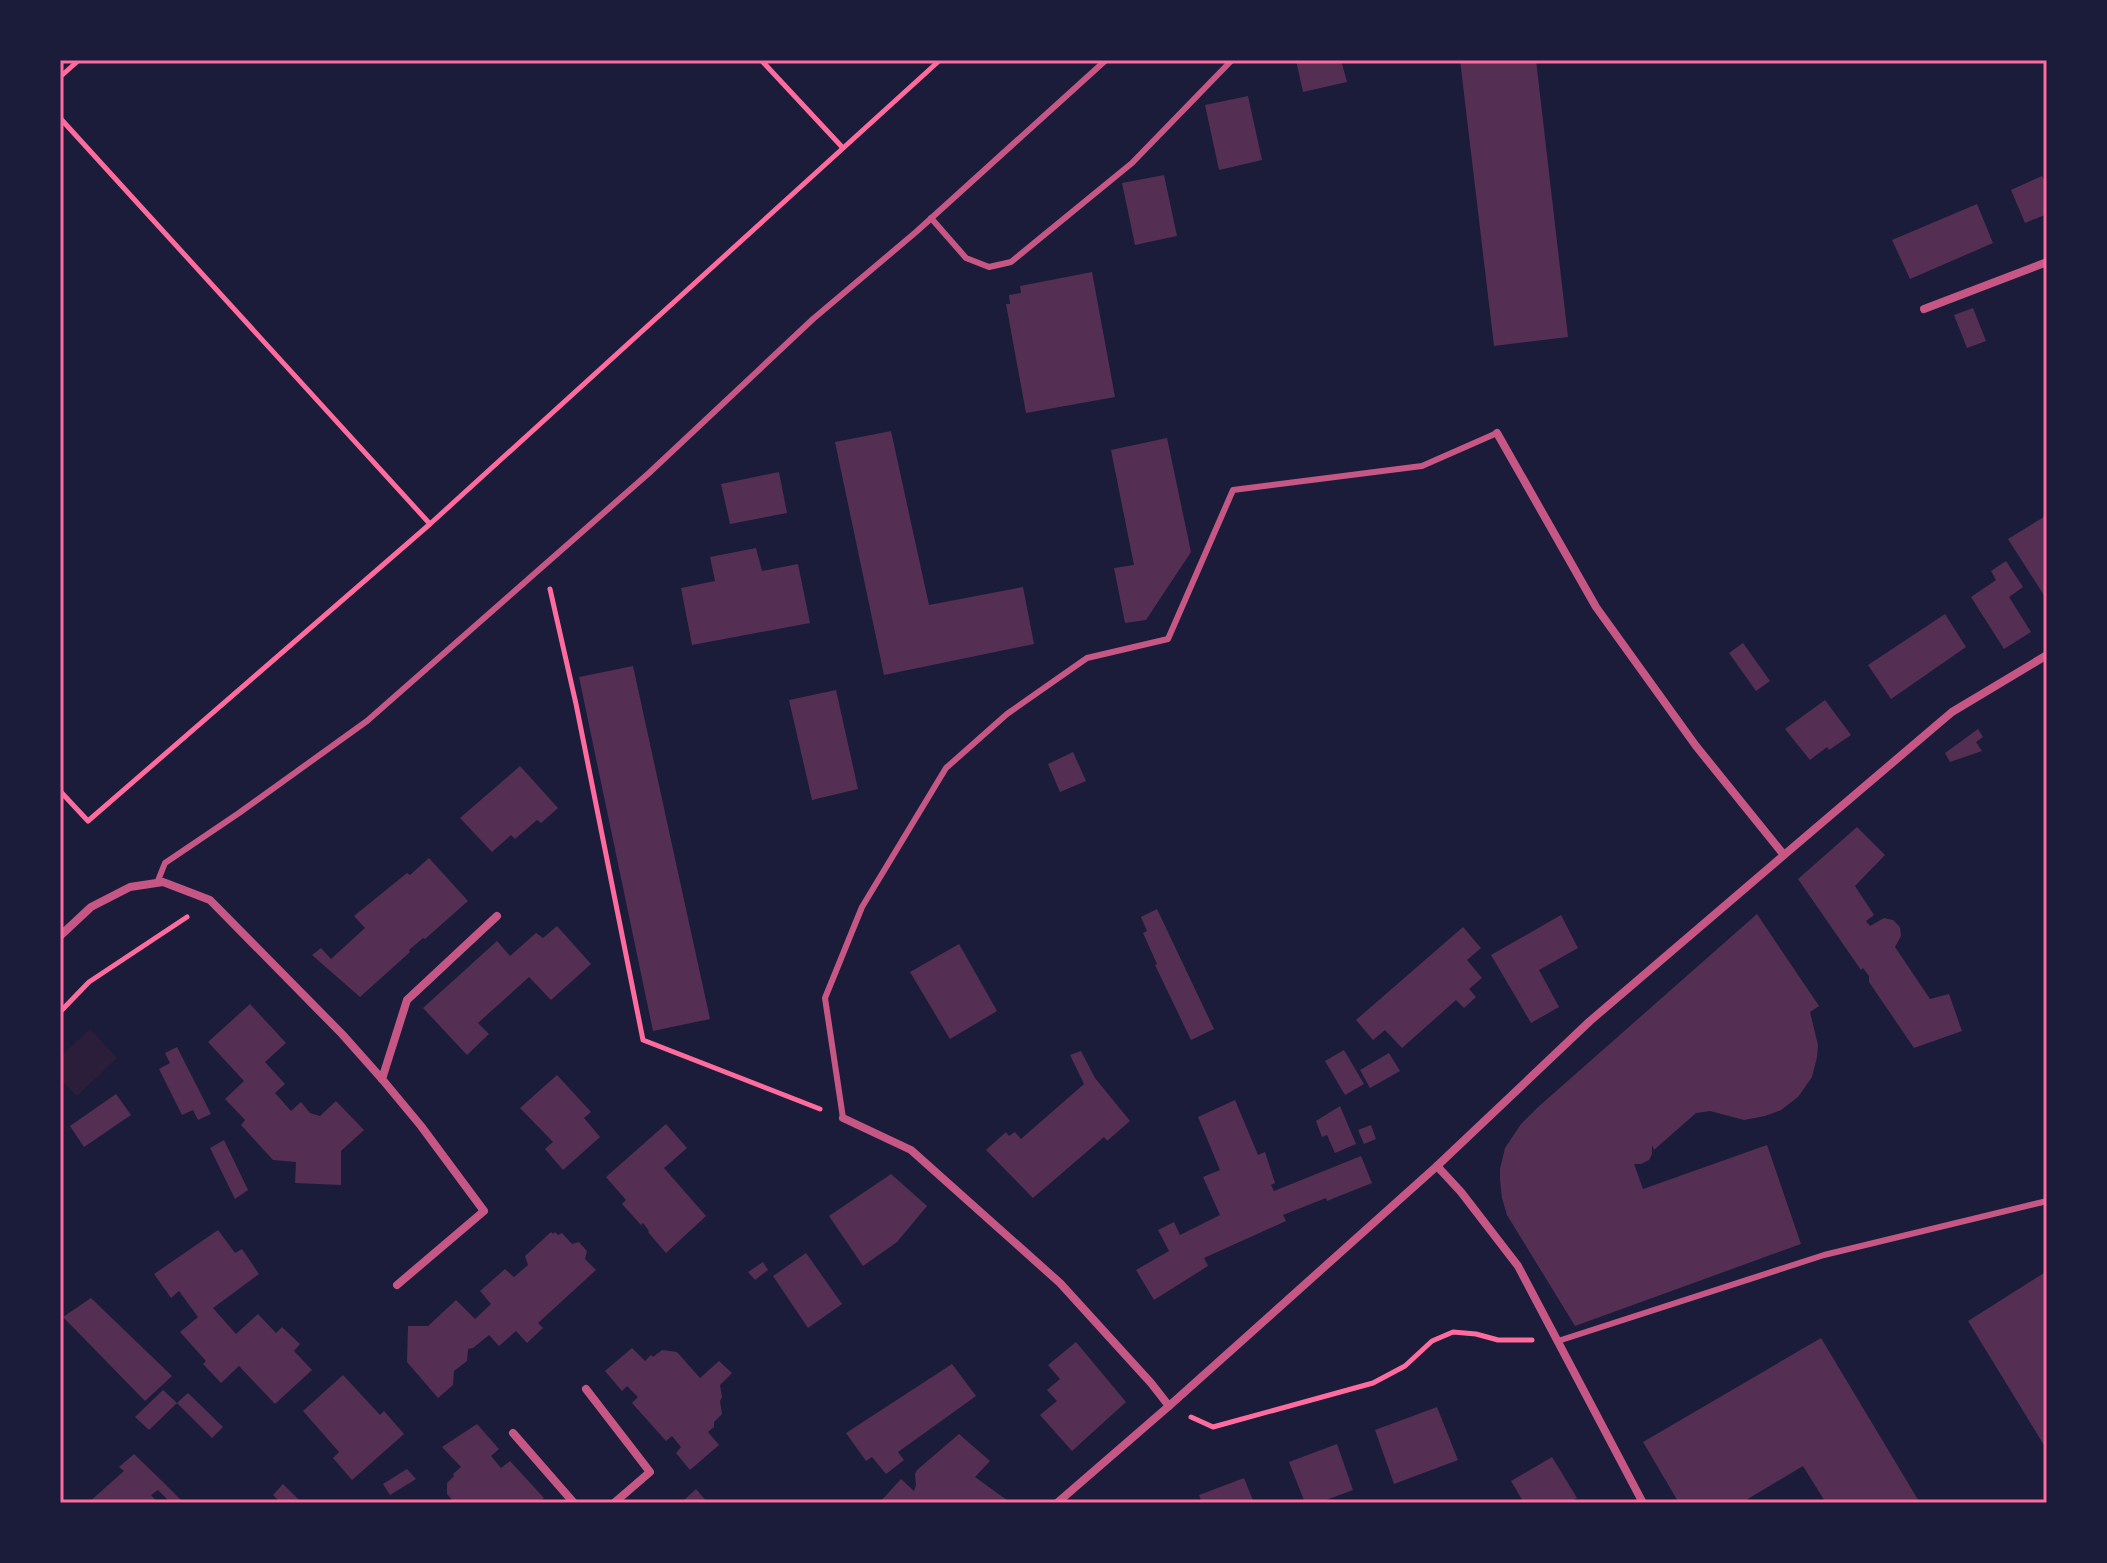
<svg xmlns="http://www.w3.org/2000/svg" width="2107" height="1563" font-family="Quicksand,sans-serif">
	<rect width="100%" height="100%" fill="#1b1b3a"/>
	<polygon fill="#2a1e3b" points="90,1029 117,1058 77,1096 60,1079 60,1057"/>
	<g fill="#542f53">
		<polygon points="1296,60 1341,60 1347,82 1303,92"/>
		<polygon points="1460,60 1536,60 1568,337 1494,346"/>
		<polygon points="1248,96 1262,160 1219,170 1205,105"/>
		<polygon points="1164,175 1177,236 1135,245 1122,183"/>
		<polygon points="2042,176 2047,186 2047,214 2025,223 2011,190"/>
		<polygon points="1977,204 1993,243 1910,279 1892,240"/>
		<polygon points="1092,272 1115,397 1026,413 1006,304 1010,304 1009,295 1021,293 1020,286"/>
		<polygon points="1973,308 1986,341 1967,348 1954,315"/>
		<polygon points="891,431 929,605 1023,587 1034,644 884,675 835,442"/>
		<polygon points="1167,438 1191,552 1146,620 1125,623 1114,568 1134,565 1111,450"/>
		<polygon points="779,472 787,513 730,524 721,484"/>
		<polygon points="2047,515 2047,600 2008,539"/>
		<polygon points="756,548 762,571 798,564 810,623 692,645 681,588 715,581 710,557"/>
		<polygon points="2006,561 2023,587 2009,597 2031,632 2004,649 1971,597 1996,580 1991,571"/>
		<polygon points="1945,614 1966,647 1891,699 1868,665"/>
		<polygon points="1743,643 1770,681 1756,691 1729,653"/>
		<polygon points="633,666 710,1019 653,1031 579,677"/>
		<polygon points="836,690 858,789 812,800 789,700"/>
		<polygon points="1825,700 1851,735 1829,750 1827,747 1810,760 1785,729"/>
		<polygon points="1978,729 1983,737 1976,742 1982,751 1950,762 1945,753"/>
		<polygon points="1073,752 1086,781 1060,792 1048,764"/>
		<polygon points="520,766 558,808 541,823 537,820 515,839 511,835 492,852 460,818"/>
		<polygon points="1857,827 1885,855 1855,886 1874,915 1866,921 1870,926 1884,918 1888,919 1893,920 1900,927 1901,936 1895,947 1930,999 1949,994 1962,1031 1914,1048 1869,982 1869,976 1863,968 1861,970 1798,879"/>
		<polygon points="429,858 468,901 425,939 423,938 409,950 410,952 360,997 312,955 321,948 331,959 365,928 354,916 407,873 410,875"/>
		<polygon points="1157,909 1214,1029 1191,1040 1155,965 1157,964 1143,933 1147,931 1141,917"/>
		<polygon points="1757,914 1819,1006 1810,1012 1818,1045 1817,1057 1812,1077 1798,1097 1781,1110 1765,1116 1744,1120 1710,1111 1696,1113 1654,1150 1652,1145 1652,1154 1649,1160 1641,1164 1634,1164 1643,1189 1767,1145 1801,1244 1575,1326 1507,1215 1502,1198 1500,1180 1500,1169 1505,1148 1521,1124 1537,1108"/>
		<polygon points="1561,915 1578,948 1539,970 1559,1007 1531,1023 1491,955"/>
		<polygon points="557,926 591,964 551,1000 529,977 478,1023 489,1034 467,1055 423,1008 497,941 510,956 536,933 543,938"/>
		<polygon points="1463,927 1481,948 1467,960 1482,978 1469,989 1476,997 1464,1008 1456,1000 1402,1048 1385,1030 1373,1040 1356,1020"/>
		<polygon points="959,944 997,1011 950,1039 910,972"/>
		<polygon points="250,1004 286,1043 265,1062 285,1084 275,1093 291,1111 301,1102 310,1113 320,1116 336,1101 364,1130 341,1151 341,1185 295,1183 296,1162 273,1160 241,1125 245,1120 225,1099 244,1081 208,1042"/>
		<polygon points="177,1047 211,1114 198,1120 193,1110 182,1115 159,1069 170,1063 165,1053"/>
		<polygon points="1344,1050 1364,1084 1345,1095 1325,1061"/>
		<polygon points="1081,1051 1095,1078 1130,1121 1107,1141 1104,1137 1033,1198 986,1150 1006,1132 1009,1136 1015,1132 1021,1139 1084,1084 1070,1055"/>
		<polygon points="1389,1053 1400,1071 1370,1088 1360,1070"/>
		<polygon points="557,1075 591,1112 584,1118 600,1137 563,1170 545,1149 553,1142 520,1108"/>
		<polygon points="116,1094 131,1115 84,1147 70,1126"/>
		<polygon points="1235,1100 1258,1155 1265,1152 1275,1183 1271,1185 1274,1191 1361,1156 1372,1183 1327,1201 1326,1198 1283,1215 1286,1221 1204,1258 1208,1266 1154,1300 1136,1270 1169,1251 1158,1230 1174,1222 1180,1235 1220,1215 1203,1177 1220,1170 1198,1117"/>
		<polygon points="1340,1106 1356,1144 1335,1153 1327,1135 1322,1137 1316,1121"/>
		<polygon points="666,1124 687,1148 664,1168 706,1216 666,1253 648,1232 649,1231 643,1223 641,1225 622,1204 626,1200 606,1177"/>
		<polygon points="1371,1125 1376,1139 1364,1144 1358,1130"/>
		<polygon points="224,1140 248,1190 235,1199 210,1148"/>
		<polygon points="891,1174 927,1206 897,1242 863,1266 829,1216"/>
		<polygon points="218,1230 235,1253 242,1249 259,1274 213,1308 236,1334 258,1314 276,1333 282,1327 300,1344 294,1351 312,1370 275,1404 239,1366 221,1383 203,1364 206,1361 180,1332 198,1317 179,1291 171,1298 154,1274"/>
		<polygon points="551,1232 553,1234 555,1232 558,1235 562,1233 572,1244 579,1242 587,1251 585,1259 596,1270 538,1323 543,1328 527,1343 516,1331 499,1346 489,1335 473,1348 468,1349 467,1361 454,1371 453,1385 438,1398 407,1362 408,1326 428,1326 456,1300 475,1319 491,1304 480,1291 505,1269 514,1277 528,1265 525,1256"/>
		<polygon points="806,1253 842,1304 808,1328 773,1276"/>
		<polygon points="763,1262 768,1270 755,1280 748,1272"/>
		<polygon points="2047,1271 2047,1450 1968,1321"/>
		<polygon points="91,1298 172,1376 145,1401 63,1317"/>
		<polygon points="1821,1338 1920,1503 1826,1503 1803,1466 1741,1503 1679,1503 1643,1442"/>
		<polygon points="1076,1342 1126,1402 1072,1451 1040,1415 1057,1401 1047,1390 1060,1379 1048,1365"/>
		<polygon points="632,1348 645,1361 651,1355 653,1357 662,1350 677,1352 700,1378 719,1361 732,1373 720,1385 722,1397 720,1401 722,1414 714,1422 714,1427 708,1432 719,1445 690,1470 676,1453 681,1447 672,1436 666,1441 632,1403 638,1397 627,1386 622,1391 605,1371"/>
		<polygon points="952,1364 976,1396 898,1452 904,1460 886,1474 872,1457 866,1461 846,1433"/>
		<polygon points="343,1375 380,1415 384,1411 404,1434 352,1480 333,1458 339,1452 303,1411"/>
		<polygon points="163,1390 177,1403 149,1430 135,1417"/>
		<polygon points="188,1393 223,1427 212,1438 177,1403"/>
		<polygon points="1437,1407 1458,1460 1394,1484 1375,1430"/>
		<polygon points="477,1424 499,1449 491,1456 501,1468 510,1461 544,1498 538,1503 455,1503 447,1494 447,1483 454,1476 453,1474 461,1467 442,1447"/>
		<polygon points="959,1434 990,1461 975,1477 1011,1503 913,1503 909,1500 907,1503 879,1503 901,1479 914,1491 916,1485 915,1474 917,1470"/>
		<polygon points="1337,1444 1353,1490 1318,1503 1305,1503 1289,1462"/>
		<polygon points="134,1454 165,1484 184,1503 171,1503 158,1490 151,1495 158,1503 88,1503 124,1471 119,1467"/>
		<polygon points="1552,1457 1577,1498 1569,1503 1524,1503 1511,1481"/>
		<polygon points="407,1469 416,1479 390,1495 383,1484"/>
		<polygon points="1244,1478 1254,1503 1202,1503 1199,1495"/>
		<polygon points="283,1484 302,1503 281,1503 273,1495"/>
		<polygon points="696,1489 708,1503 681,1503"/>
	</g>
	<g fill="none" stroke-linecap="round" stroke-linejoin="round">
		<g stroke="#ff6b9d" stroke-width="5">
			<polyline points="761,60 843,148"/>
			<polyline points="60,77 79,60"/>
			<polyline points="60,118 430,524"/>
			<polyline points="550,589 576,704 643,1040 820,1109"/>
			<polyline points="60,791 88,821 430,524 940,60"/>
			<polyline points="60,1012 89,982 187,917"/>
			<polyline points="1191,1417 1213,1427 1373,1383 1405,1366 1432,1341 1453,1332 1476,1334 1498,1340 1532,1340"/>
		</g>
		<g stroke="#c65784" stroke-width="6">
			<polyline points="931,218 966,258 989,267 1011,262 1132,163 1232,60"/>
			<polyline points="157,883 165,863 239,813 367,721 649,473 813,319 916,232 1106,60"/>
			<polyline points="843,1118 825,998 862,907 946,768 1007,714 1087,658 1168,639 1233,490 1422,466 1497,433"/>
			<polyline points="1558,1341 1824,1255 2047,1201"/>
		</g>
		<g stroke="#c65784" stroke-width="8">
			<polyline points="1924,309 2047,262"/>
			<polyline points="1497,433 1596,607 1696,746 1784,855"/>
			<polyline points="60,936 91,907 130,887 163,882 210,900 342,1034 382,1079 421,1126 484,1211 397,1285"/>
			<polyline points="382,1079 407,1000 497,916"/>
			<polyline points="843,1118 911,1150 1060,1283 1151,1383 1169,1406"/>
			<polyline points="1437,1166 1461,1192 1518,1266 1643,1503"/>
			<polyline points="586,1389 650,1472 614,1503"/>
			<polyline points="513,1433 574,1503"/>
			<polyline points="1057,1503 1169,1406 1437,1166 1590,1021 1784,855 1952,712 2047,655"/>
		</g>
	</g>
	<rect width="2107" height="1563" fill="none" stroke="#1b1b3a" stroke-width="124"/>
	<rect x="62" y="62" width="1983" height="1439" fill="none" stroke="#ff6b9d" stroke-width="3"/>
</svg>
